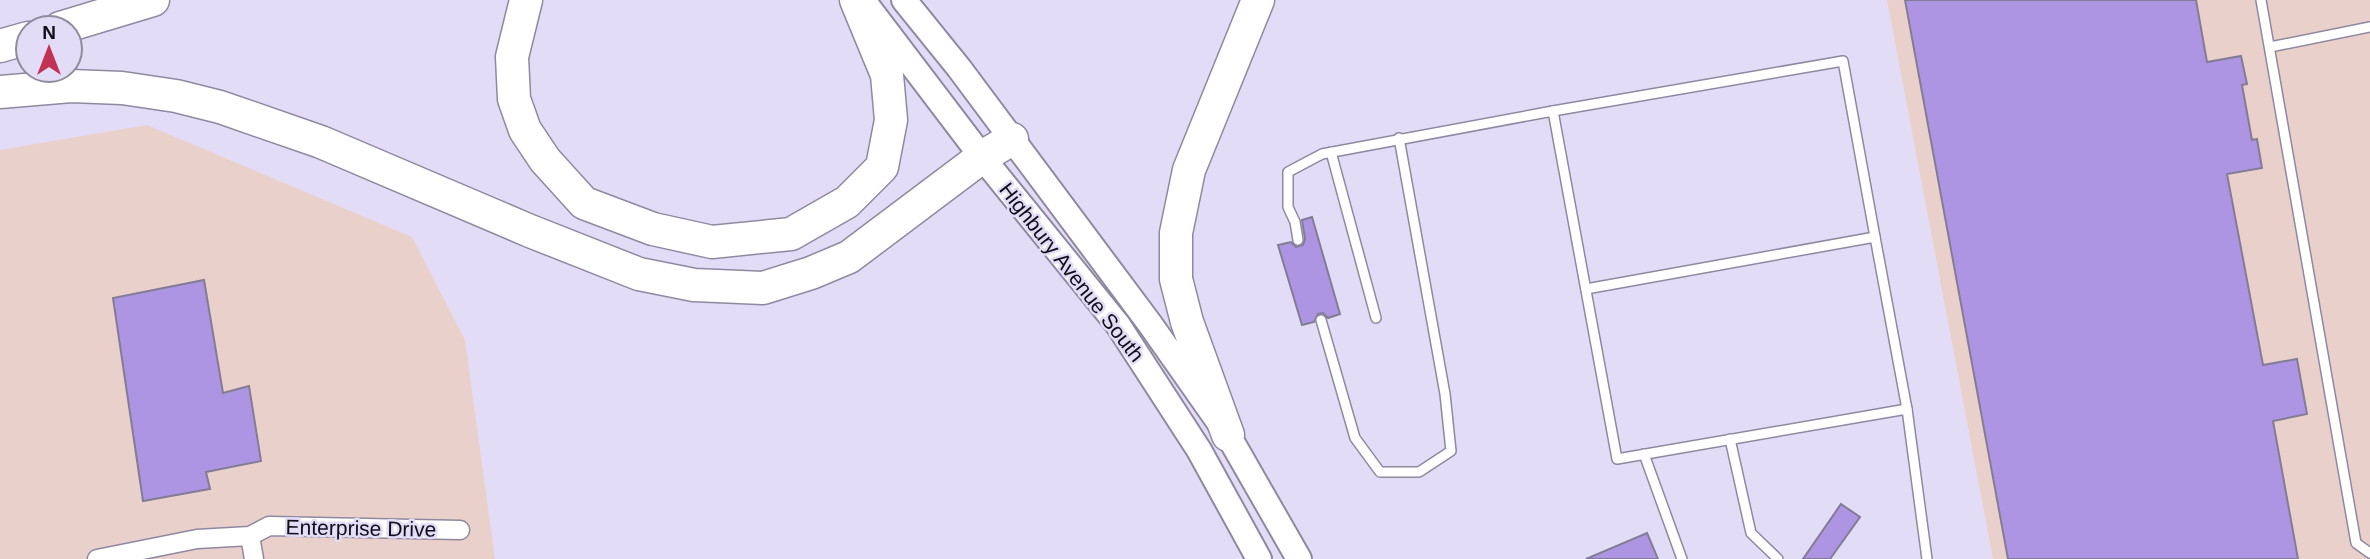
<svg xmlns="http://www.w3.org/2000/svg" width="2370" height="559" font-family="Helvetica,sans-serif">
	<rect width="100%" height="100%" fill="#e3dcf7"/>
	<g fill="#ead0ca">
		<polygon points="1887,0 2370,0 2370,559 1993,559"/>
		<polygon points="147,125 412,237 465,340 495,559 0,559 0,150"/>
	</g>
	<g fill="#ad95e3" stroke="#827c94" stroke-width="2">
		<polygon points="1905,0 2196,0 2207,62 2241,56 2247,84 2242,85 2252,140 2257,139 2262,168 2227,174 2263,365 2297,359 2307,414 2273,421 2298,559 2008,559"/>
		<polygon points="1312,217 1340,314 1328,318 1323,313 1318,314 1314,322 1302,325 1278,245 1291,242 1296,247 1303,245 1305,239 1302,220"/>
		<polygon points="204,280 223,393 249,386 261,461 206,472 210,489 143,501 113,298"/>
		<polygon points="1841,504 1860,517 1830,559 1803,559"/>
		<polygon points="1647,533 1658,559 1586,559"/>
	</g>
	<g fill="none" stroke-linecap="round" stroke-linejoin="round">
		<g stroke="#8f88a1" stroke-width="12">
			<g id="lane">
				<polyline points="2261,0 2356,543 2370,553"/>
				<polyline points="2270,47 2370,27"/>
				<polyline points="1553,111 1843,61 1875,237"/>
				<polyline points="1331,152 1376,318"/>
				<polyline points="1298,240 1295,222 1288,207 1288,172 1322,154 1553,111 1617,459 1907,409 1927,559"/>
				<polyline points="1586,289 1875,237 1907,409"/>
				<polyline points="1321,320 1355,438 1380,472 1419,472 1451,451 1445,394 1399,138"/>
				<polyline points="1730,439 1751,533 1778,559"/>
				<polyline points="1644,454 1682,559"/>
			</g>
		</g>
		<g stroke="#8f88a1" stroke-width="21">
			<g id="street">
				<polyline points="250,536 254,559"/>
				<polyline points="97,559 197,539 250,536 269,526 460,530"/>
			</g>
		</g>
		<g stroke="#8f88a1" stroke-width="28">
			<g id="secondary">
				<polyline points="904,0 959,68 1150,324 1228,435 1299,559"/>
				<polyline points="865,3 982,157 1118,325 1199,450 1259,559"/>
			</g>
		</g>
		<g stroke="#8f88a1" stroke-width="35">
			<g id="highway">
				<polyline points="526,0 512,57 514,99 525,130 545,160 584,203 653,229 712,242 791,234 847,202 882,167 891,120 887,75 856,0"/>
				<polyline points="60,28 153,0"/>
				<polyline points="0,46 28,38"/>
				<polyline points="0,92 71,86 122,88 176,96 220,107 321,142 530,231 639,274 694,285 763,288 811,273 849,257 982,157 1012,139"/>
				<polyline points="1228,435 1187,322 1176,279 1176,233 1189,170 1258,0"/>
			</g>
		</g>
		<use href="#lane" stroke="#fff" stroke-width="9"/>
		<use href="#street" stroke="#fff" stroke-width="18"/>
		<use href="#secondary" stroke="#fff" stroke-width="24"/>
		<use href="#highway" stroke="#fff" stroke-width="32"/>
	</g>
	<g text-anchor="middle" dominant-baseline="central" stroke-width="5" stroke-linejoin="round" paint-order="stroke">
		<g font-size="21" fill="#100e17" stroke="#e3dcf7">
			<text transform="translate(1072 272) rotate(52)">Highbury Avenue South</text>
			<text transform="translate(361 528) rotate(1)">Enterprise Drive</text>
		</g>
	</g>
	<g transform="translate(49 49)"><circle r="33" fill="#e3dcf7" stroke="#8f8a9d" stroke-width="2"/>
	<path d="M0-5L12 26L0 18L-12 26Z" fill="#c23252"/>
	<text y="-10" font-size="19" font-weight="bold" text-anchor="middle" fill="#100e17">N</text>
	</g>
</svg>
